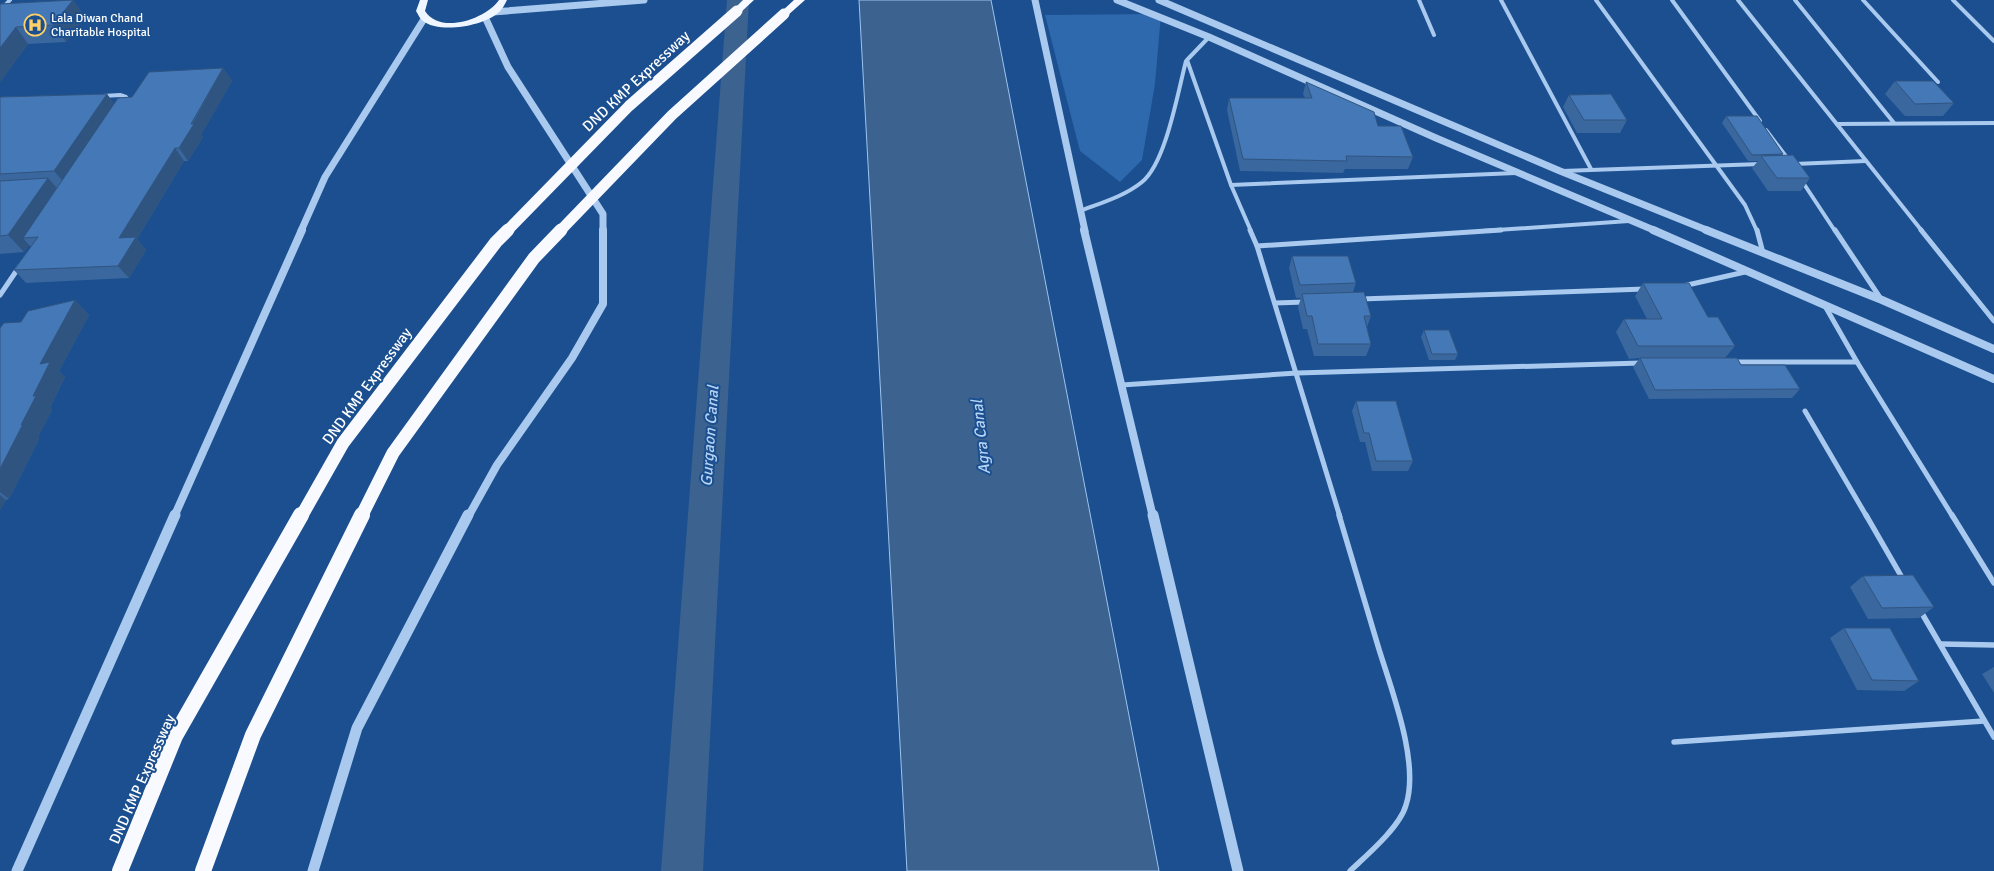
<svg xmlns="http://www.w3.org/2000/svg" width="1994" height="871" font-family="Signika,sans-serif">
	<rect width="100%" height="100%" fill="#1b4f8f"/>
	<polygon fill="#2e69ad" points="1161,14 1155,84 1142,160 1120,182 1080,151 1045,15"/>
	<polygon fill="#3c6290" stroke="#9cc4f0" points="859,0 991,0 1159,871 907,871"/>
	<g fill="none" stroke-linecap="round" stroke-linejoin="round">
		<polygon fill="#3c6290" fill-rule="evenodd" points="727,0 749,0 703,871 661,871"/>
		<g stroke="#a9c9ee" stroke-width="4">
			<polyline points="1419,0 1434,35"/>
			<polyline points="1501,0 1591,169"/>
			<polyline points="1596,0 1745,205 1757,231"/>
			<polyline points="1672,0 1760,121"/>
			<polyline points="1738,0 1922,231"/>
			<polyline points="1795,0 1894,123"/>
			<polyline points="1863,0 1938,82"/>
			<polyline points="1953,0 1994,41"/>
			<polyline points="0,11 10,0"/>
			<polyline points="1209,37 1187,60 1231,185 1251,231"/>
			<polyline points="103,96 120,95 126,97 128,101"/>
			<polyline points="1837,124 1994,123"/>
			<polyline points="1766,130 1788,159"/>
			<polyline points="1794,164 1866,161"/>
			<polyline points="1562,171 1761,164"/>
			<polyline points="1802,181 1835,231"/>
			<polyline points="1231,185 1516,173"/>
			<path d="M1080,211C1101,203 1125,196 1142,182C1166,163 1178,91 1186,61"/>
			<polyline points="1482,231 1629,221"/>
		</g>
		<g stroke="#a9c9ee" stroke-width="5">
			<polyline points="1250,230 1257,246 1340,517"/>
			<polyline points="1757,230 1763,253"/>
			<polyline points="1835,230 1881,299"/>
			<polyline points="1921,230 1994,321"/>
			<polyline points="1257,246 1501,230"/>
			<polyline points="1683,286 1745,272"/>
			<polyline points="0,295 19,267"/>
			<polyline points="1361,299 1645,289"/>
			<polyline points="1275,303 1305,302"/>
			<polyline points="1825,306 1857,362 1953,517"/>
			<polyline points="1735,362 1857,362"/>
			<polyline points="1122,385 1297,373 1641,363"/>
			<polyline points="1805,411 1867,517"/>
		</g>
		<g stroke="#a9c9ee" stroke-width="5.5">
			<path d="M1339,515C1352,559 1365,603 1378,646C1391,689 1420,762 1406,805C1400,827 1367,855 1350,871"/>
			<polyline points="1866,515 1904,581"/>
			<polyline points="1952,515 1994,583"/>
			<polyline points="1920,610 1994,737"/>
			<polyline points="1941,644 1994,645"/>
			<polyline points="1674,742 1984,721"/>
		</g>
		<g stroke="#a9c9ee" stroke-width="7">
			<polyline points="1035,0 1085,231"/>
			<polyline points="1117,0 1209,37 1436,138 1656,231"/>
			<polyline points="1159,0 1560,171 1709,231"/>
			<polyline points="493,12 644,0"/>
			<polyline points="485,17 508,67 603,214 603,231"/>
			<polyline points="301,231 325,177 424,19"/>
		</g>
		<g stroke="#a9c9ee" stroke-width="8">
			<polyline points="1084,230 1153,517"/>
			<polyline points="1653,230 1994,379"/>
			<polyline points="1706,230 1882,300 1994,349"/>
			<polyline points="174,517 302,230"/>
			<polyline points="468,517 497,465 572,358 603,304 603,230"/>
		</g>
		<g stroke="#a9c9ee" stroke-width="11">
			<polyline points="1153,515 1238,871"/>
			<polyline points="17,871 175,515"/>
			<polyline points="313,871 357,728 468,515"/>
		</g>
		<path fill="#f0f6ff" fill-rule="evenodd" d="M420,0H428L425,11C440,35 486,19 499,0H507C505,4 502,10 498,13C483,26 440,34 423,21C420,19 418,14 416,11Z"/>
		<g fill="#f8faff" fill-rule="evenodd">
			<polygon points="743,0 754,0 740,13 734,13 734,9"/>
			<polygon points="794,0 805,0 787,16 781,16 781,12"/>
		</g>
		<g stroke="#f8faff" stroke-width="11">
			<polyline points="507,231 629,106 737,11"/>
			<polyline points="560,231 672,115 784,14"/>
		</g>
		<g stroke="#f8faff" stroke-width="13">
			<polyline points="301,517 343,443 496,242 508,230"/>
			<polyline points="361,517 393,453 534,258 561,230"/>
		</g>
		<g stroke="#f8faff" stroke-width="16">
			<polyline points="120,871 175,736 301,515"/>
			<polyline points="203,871 253,735 362,515"/>
		</g>
	</g>
	<g fill="#3a679d">
		<polygon points="73,0 85,17 66,42 28,44 0,82 0,4"/>
		<polygon points="223,68 232,81 201,135 203,137 188,161 184,161 137,239 146,250 129,278 26,283 14,270 31,247 29,245 24,252 0,254 0,97 107,94 114,104"/>
		<polygon points="1895,81 1954,103 1943,116 1905,116 1885,94"/>
		<polygon points="1306,82 1378,126 1413,157 1408,169 1345,169 1343,173 1240,171 1227,110 1229,98 1305,98 1303,94"/>
		<polygon points="1569,95 1627,120 1620,133 1577,133 1563,107"/>
		<polygon points="1726,116 1783,154 1782,155 1810,178 1801,191 1768,191 1752,168 1758,161 1748,161 1722,123"/>
		<polygon points="1292,256 1356,283 1353,292 1371,316 1367,327 1371,344 1366,356 1314,356 1307,329 1303,329 1298,307 1301,298 1296,298 1289,268"/>
		<polygon points="1643,283 1708,317 1735,346 1725,358 1800,389 1792,398 1649,399 1633,367 1640,358 1629,359 1616,332 1624,319 1647,319 1635,296"/>
		<polygon points="75,300 89,315 59,371 65,377 50,408 52,410 38,437 39,439 9,499 6,500 0,510 0,328 21,322"/>
		<polygon points="1424,330 1458,354 1455,360 1429,360 1421,337"/>
		<polygon points="1356,401 1413,461 1408,471 1372,471 1365,442 1360,442 1352,411"/>
		<polygon points="1863,576 1934,607 1919,618 1868,619 1850,587"/>
		<polygon points="1844,628 1919,681 1904,691 1857,690 1830,638"/>
		<polygon points="1994,667 1994,693 1982,674"/>
	</g>
	<g fill="#305480">
		<polygon points="73,0 85,17 66,42 53,25"/>
		<polygon points="16,27 28,44 0,82 0,48"/>
		<polygon points="223,68 232,81 201,135 203,137 188,161 179,148"/>
		<polygon points="107,94 119,111 68,187 54,171"/>
		<polygon points="175,148 184,161 137,239 146,250 129,278 118,266 119,238"/>
		<polygon points="48,178 63,195 23,238 29,245 24,252 8,235"/>
		<polygon points="75,300 89,315 59,371 65,377 50,408 52,410 38,437 39,439 9,499 0,492 0,469 33,396 40,364"/>
		<polygon points="0,495 6,500 0,510"/>
	</g>
	<g fill="#4478b7" stroke="#305480">
		<polygon points="73,0 53,25 16,27 0,48 0,4"/>
		<polygon points="223,68 191,124 194,124 179,148 175,148 119,238 136,237 118,266 14,270 38,237 23,238 118,98 132,97 149,72"/>
		<polygon points="1895,81 1933,81 1954,103 1915,104"/>
		<polygon points="1306,82 1374,112 1378,126 1401,126 1413,157 1346,156 1347,161 1243,159 1229,98 1312,98"/>
		<polygon points="107,94 54,171 0,174 0,97"/>
		<polygon points="1611,94 1627,120 1584,120 1569,95"/>
		<polygon points="1726,116 1757,116 1783,154 1752,155"/>
		<polygon points="1793,155 1810,178 1777,178 1761,156"/>
		<polygon points="48,178 8,235 0,236 0,181"/>
		<polygon points="1292,256 1348,256 1356,283 1300,285"/>
		<polygon points="1643,283 1689,283 1708,317 1718,317 1735,346 1638,346 1624,319 1662,319"/>
		<polygon points="1364,292 1371,316 1364,316 1371,344 1318,344 1312,316 1307,316 1302,294"/>
		<polygon points="75,300 40,364 50,362 33,396 36,396 21,425 23,424 0,469 0,328 4,323 21,322 28,311"/>
		<polygon points="1424,330 1449,330 1458,354 1432,354"/>
		<polygon points="1640,358 1737,358 1741,365 1785,365 1800,389 1655,390"/>
		<polygon points="1356,401 1396,401 1413,461 1376,461 1369,433 1364,433"/>
		<polygon points="1913,575 1934,607 1882,608 1863,576"/>
		<polygon points="1844,628 1890,628 1919,681 1872,680"/>
	</g>
	<defs>
		<g id="hospital-ring" transform="scale(1.125)"><circle r="9.5" fill="#1b4f8f" stroke="#ffd166" stroke-width="1.5"/><path d="M-5-5h3v3.5h4V-5h3V5h-3V1.5h-4V5h-3Z" fill="#ffd166"/></g>
	</defs>
	<g fill-rule="evenodd">
		<use href="#hospital-ring" x="35" y="25"/>
	</g>
	<g text-anchor="middle" dominant-baseline="central" stroke-width="4" stroke-linejoin="round" paint-order="stroke">
		<g font-size="12" fill="#fff" stroke="#1b4f8f" text-anchor="start">
			<text x="51" y="18">Lala Diwan Chand<tspan x="51" dy="14">Charitable Hospital</tspan></text>
		</g>
		<g font-size="15" fill="#fff" stroke="#1b4f8f">
			<text transform="translate(636 81) rotate(-43)">DND KMP Expressway</text>
			<text transform="translate(367 386) rotate(-54)">DND KMP Expressway</text>
			<text transform="translate(142 779) rotate(-66)">DND KMP Expressway</text>
		</g>
		<g font-size="16" font-style="italic" fill="#b5d3f5" stroke="#1b4f8f">
			<text transform="translate(710 436) rotate(-86)">Gurgaon Canal</text>
			<text transform="translate(981 437) rotate(-96)">Agra Canal</text>
		</g>
	</g>
</svg>
